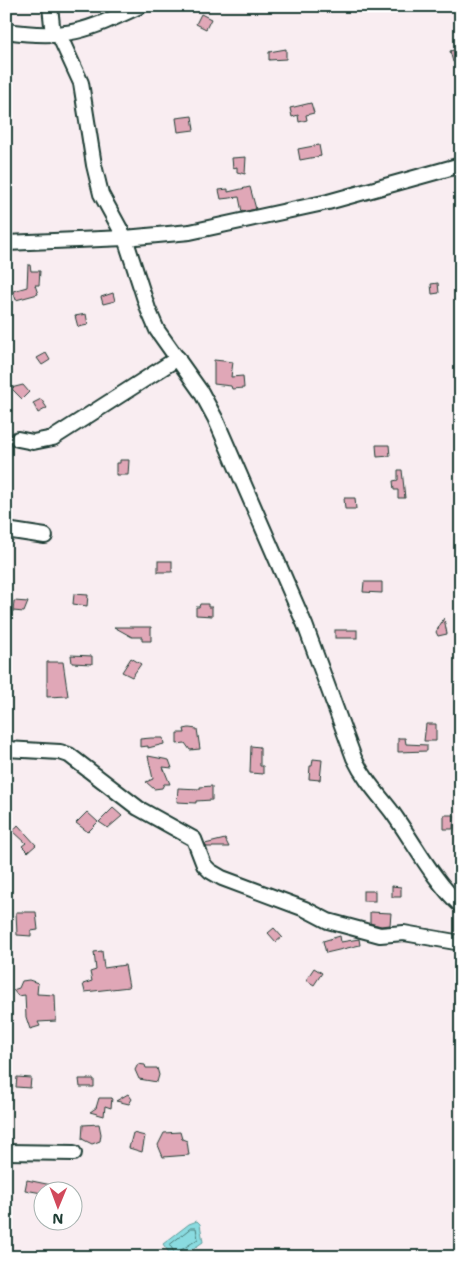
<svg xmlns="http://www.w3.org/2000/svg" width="467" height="1263" font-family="'Shantell Sans',sans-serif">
	<rect width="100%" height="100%" fill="#f9edf1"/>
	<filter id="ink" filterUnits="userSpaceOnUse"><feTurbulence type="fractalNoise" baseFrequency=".02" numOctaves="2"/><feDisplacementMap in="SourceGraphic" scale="10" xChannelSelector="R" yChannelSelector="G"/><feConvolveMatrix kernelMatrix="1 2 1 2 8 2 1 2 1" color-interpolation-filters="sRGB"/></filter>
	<g filter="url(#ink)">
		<polygon fill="#8adbe0" stroke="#5f9c9b" points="197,1221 200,1224 203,1242 181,1257 172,1257 163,1244 189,1224"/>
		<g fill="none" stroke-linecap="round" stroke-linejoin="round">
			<polygon stroke="#4a7c79" stroke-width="1" points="191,1228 196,1228 198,1239 175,1254 170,1245"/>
		</g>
		<g fill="#e0a7b7" stroke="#1f3d34">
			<polygon points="201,14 211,19 206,29 196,24"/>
			<polygon points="461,48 461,61 453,62 450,51"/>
			<polygon points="286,49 286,59 269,60 269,52"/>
			<polygon points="311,103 314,113 306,115 307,120 299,122 298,115 292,117 290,108"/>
			<polygon points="192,116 194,130 178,132 176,118"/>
			<polygon points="319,145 321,156 300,160 298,149"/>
			<polygon points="246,157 245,174 237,172 237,167 233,168 232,158"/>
			<polygon points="250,187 256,209 242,212 239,197 221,199 219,190 228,189 228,192"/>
			<polygon points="28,265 30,265 31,271 40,271 39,285 35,285 38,294 16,300 13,291 27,287"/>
			<polygon points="438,283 439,293 432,294 431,284"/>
			<polygon points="113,293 115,301 103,304 101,297"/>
			<polygon points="86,314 88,325 78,327 75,316"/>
			<polygon points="46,353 50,360 42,365 37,358"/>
			<polygon points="214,360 233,362 231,377 243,376 244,388 232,389 231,386 214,384"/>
			<polygon points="23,385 29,392 22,399 11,388"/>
			<polygon points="41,399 47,408 38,413 33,403"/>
			<polygon points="376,445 389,445 390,456 377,457"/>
			<polygon points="120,460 129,460 128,475 116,475 116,463 120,463"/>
			<polygon points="398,470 402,470 405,498 398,498 398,490 394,490 393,481 398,480"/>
			<polygon points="344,498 355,498 356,509 345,509"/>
			<rect x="158" y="561" width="14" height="11"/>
			<polygon points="364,582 382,582 382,593 363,592"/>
			<polygon points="74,594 88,595 87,606 73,604"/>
			<polygon points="14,601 28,602 24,612 13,611"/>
			<polygon points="200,604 208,604 208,607 212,607 212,616 196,615 196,607 199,607"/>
			<polygon points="444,618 447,634 438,636 436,632"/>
			<polygon points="114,627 151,627 151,641 142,641 142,637 132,637"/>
			<rect x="335" y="630" width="22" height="8"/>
			<polygon points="71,655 92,656 92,664 72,663"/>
			<polygon points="131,658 141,664 132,677 122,672"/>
			<polygon points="47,662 63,662 68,696 47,697"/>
			<polygon points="426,724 436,724 436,741 424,741"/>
			<polygon points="189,728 197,729 200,749 190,750 185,743 177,744 177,733 185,733 184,729"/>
			<polygon points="151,738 163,738 164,744 148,748 148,746 140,747 140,739"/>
			<polygon points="398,738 405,738 406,744 427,745 427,751 398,752"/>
			<polygon points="251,746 260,747 260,766 263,766 263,774 250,773"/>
			<polygon points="148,756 169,760 172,768 163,767 170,784 164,784 162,788 154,789 146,782 153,779"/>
			<polygon points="313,759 322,760 320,780 309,779 310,766 312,766"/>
			<polygon points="212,786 212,800 196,801 196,803 177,802 178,788 200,789 200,787"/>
			<polygon points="113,808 122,816 108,828 99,822"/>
			<polygon points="87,812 98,822 88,832 76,823"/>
			<polygon points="444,815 454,815 453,829 444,829"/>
			<polygon points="18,825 36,845 28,852 22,846 26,843 13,831"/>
			<polygon points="225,839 229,847 206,847 205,844"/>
			<polygon points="392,886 401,887 401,897 392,897"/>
			<rect x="363" y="891" width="12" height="10"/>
			<polygon points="16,912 36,912 38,930 31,931 31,936 17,935"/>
			<polygon points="370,912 391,913 390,925 381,926 370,923"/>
			<polygon points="274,928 282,937 276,942 268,933"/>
			<polygon points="340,936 341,942 359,939 360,945 326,953 323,941"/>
			<polygon points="102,951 104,968 125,965 129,987 85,992 83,984 92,981 90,972 96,970 94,952"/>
			<polygon points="314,968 322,973 314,985 306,980"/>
			<polygon points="29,980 38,983 37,994 55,995 56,1021 38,1022 40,1026 30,1029 26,1017 25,995 18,996 13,990 19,988 22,981"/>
			<polygon points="138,1064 145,1065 146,1068 157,1068 159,1075 157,1082 139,1079 135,1070"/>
			<polygon points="17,1077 31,1078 30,1088 16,1087"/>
			<polygon points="79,1079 94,1079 94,1087 80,1087"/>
			<polygon points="128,1094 132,1099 129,1104 116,1101"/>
			<polygon points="99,1098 112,1098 111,1108 105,1106 104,1116 90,1112 96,1108"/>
			<polygon points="99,1124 101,1134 100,1141 92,1144 82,1139 83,1125"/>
			<polygon points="180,1132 182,1139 187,1141 189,1155 163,1157 158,1145 164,1133"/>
			<polygon points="133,1133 145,1136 142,1152 129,1148"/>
			<polygon points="27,1180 61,1187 61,1190 42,1190 42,1193 25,1190"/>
		</g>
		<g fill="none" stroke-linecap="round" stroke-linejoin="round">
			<g stroke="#1f3d34" stroke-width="18">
				<g id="minor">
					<polyline points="50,6 53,35"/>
					<path d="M6,31C67,40 86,31 140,6"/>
					<path d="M59,35L81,83L94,165L101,194L125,238L148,309L157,330L201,392L215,418L305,625L354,758C364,779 378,794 392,812C415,844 432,879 461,906"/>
					<polyline points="6,243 125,238 190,232 328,202 461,165"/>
					<polyline points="18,439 33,442 53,438 178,358"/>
					<polyline points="6,530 45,536"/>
					<polyline points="6,749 60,752 69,755 138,808 194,839 204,865 210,871 222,878 305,909 328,921 380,935 404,933 461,943"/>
					<polyline points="6,1152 74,1153"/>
				</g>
			</g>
			<use href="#minor" stroke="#fff" stroke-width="14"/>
		</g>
	</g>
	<rect width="467" height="1263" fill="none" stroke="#fff" stroke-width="25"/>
	<rect x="12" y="12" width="442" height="1238" fill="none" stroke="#1f3d34" stroke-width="2" filter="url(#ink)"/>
	<g transform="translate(58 1206) rotate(181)"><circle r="24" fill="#ffffff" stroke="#a5b1ae"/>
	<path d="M0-4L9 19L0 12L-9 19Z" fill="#d1495b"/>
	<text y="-8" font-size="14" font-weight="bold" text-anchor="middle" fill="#1f3d34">N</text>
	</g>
</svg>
